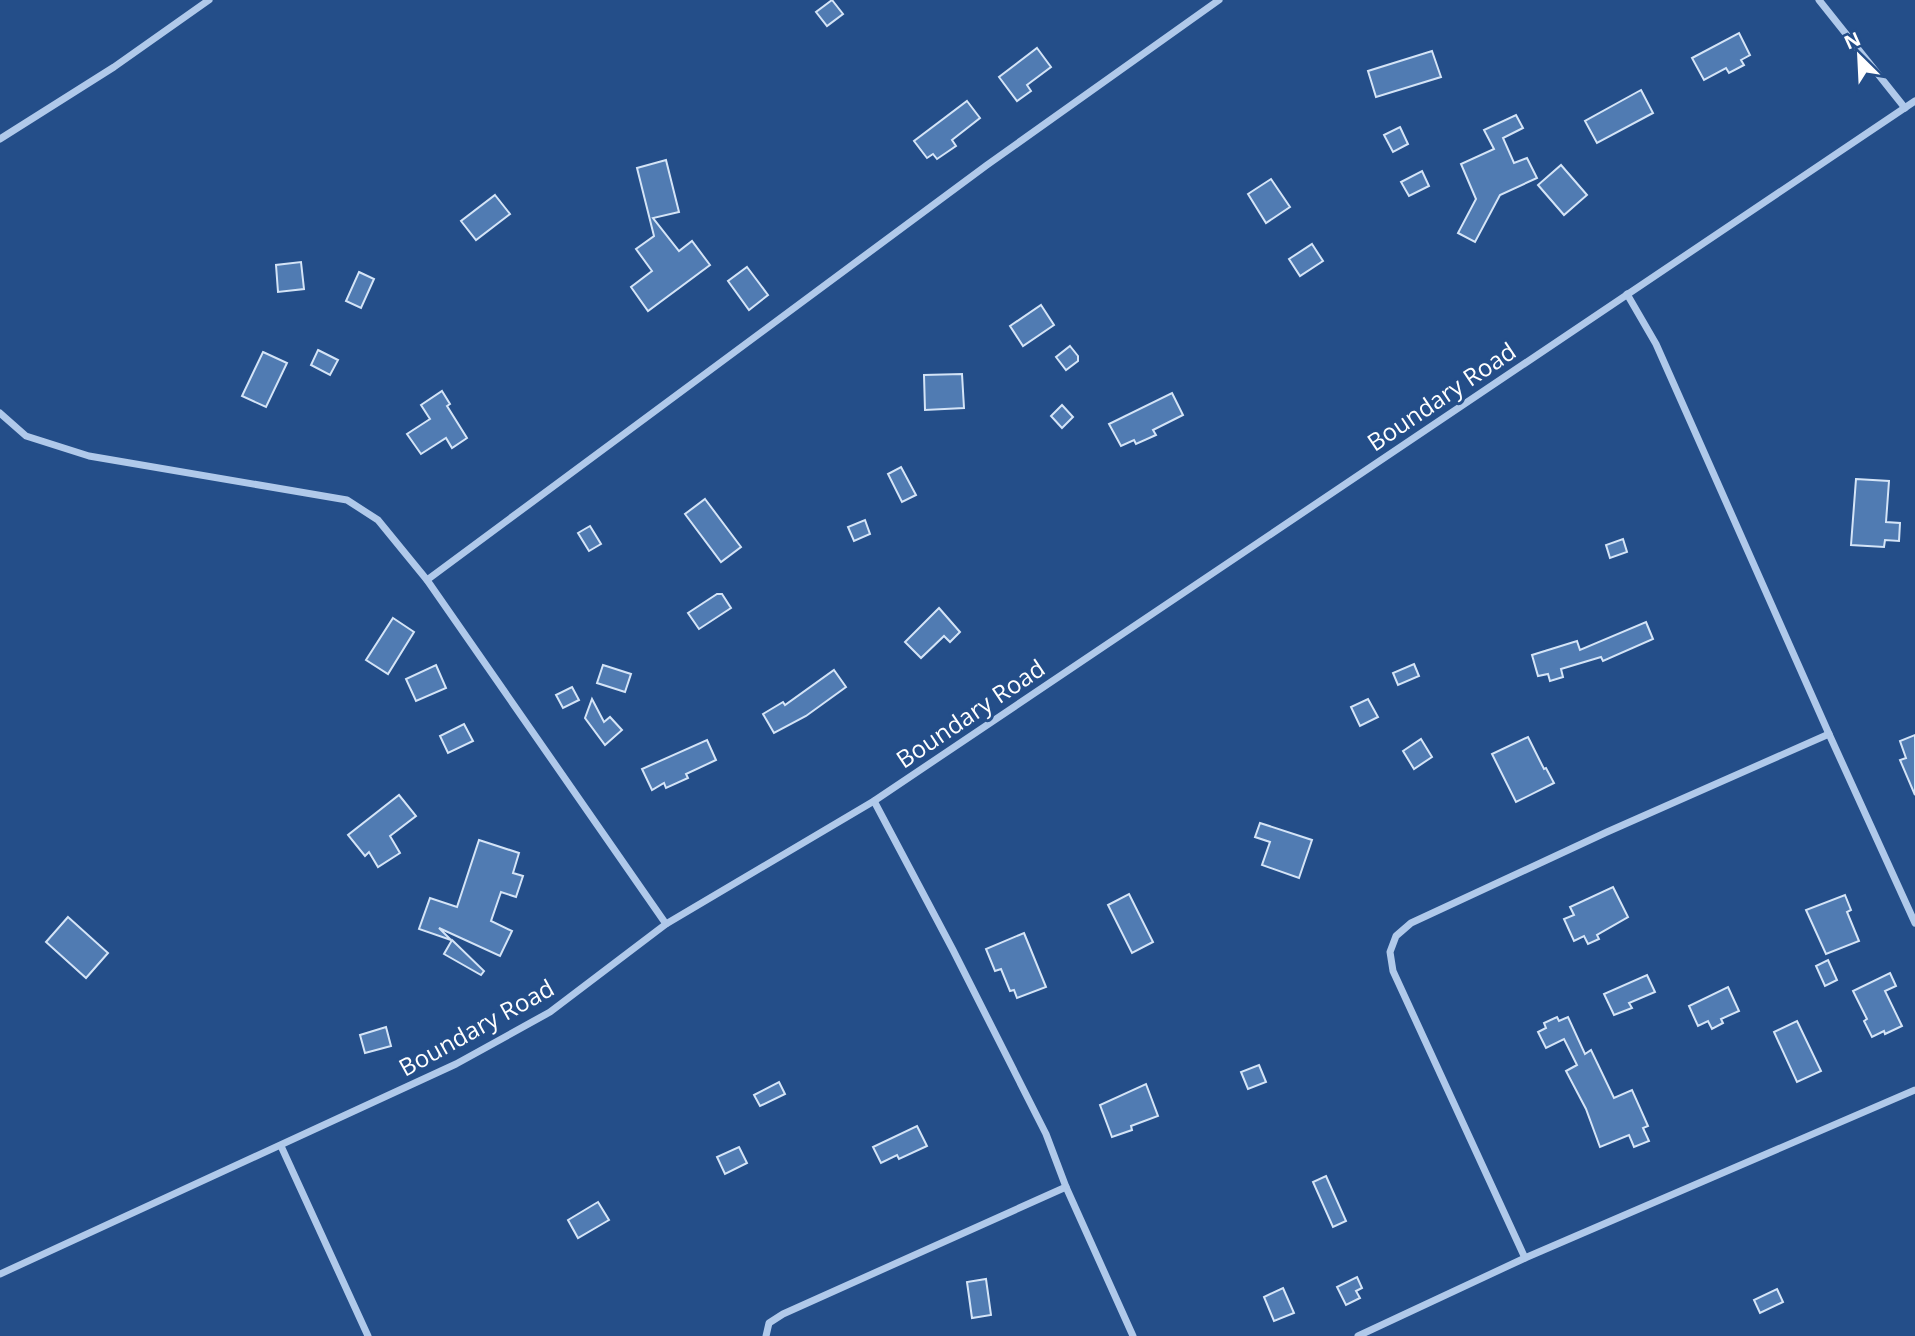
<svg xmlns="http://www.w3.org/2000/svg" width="1915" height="1336" font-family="'Open Sans',sans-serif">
	<rect width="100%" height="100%" fill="#244e89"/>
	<g fill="#507bb2" stroke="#d4e4f7" stroke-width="2">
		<polygon points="832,0 843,14 827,26 816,12"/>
		<polygon points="1739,33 1750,55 1741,60 1744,65 1729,73 1726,68 1704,80 1692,58"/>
		<polygon points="1037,48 1051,67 1027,85 1031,91 1017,101 999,77"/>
		<polygon points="1432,51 1441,77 1376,97 1368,71"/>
		<polygon points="1641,90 1653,113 1597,143 1585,121"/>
		<polygon points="967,101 980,118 952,140 956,146 937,159 933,154 927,158 914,141"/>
		<polygon points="1516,115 1523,128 1503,138 1514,163 1527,158 1537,178 1500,195 1475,242 1458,233 1476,199 1461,164 1494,149 1484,130"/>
		<polygon points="1400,127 1408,144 1393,152 1384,135"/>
		<polygon points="666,160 679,212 653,218 679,251 692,241 710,265 648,311 631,287 652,271 636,249 654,236 637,168"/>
		<polygon points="1561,165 1587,195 1564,215 1538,185"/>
		<polygon points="1422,171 1429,186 1409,196 1401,182"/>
		<polygon points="1271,179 1290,207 1266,223 1248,194"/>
		<polygon points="495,195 510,214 476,240 461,221"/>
		<polygon points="1312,244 1323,261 1300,276 1289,259"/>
		<polygon points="301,262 304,289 278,292 276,265"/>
		<polygon points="747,267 768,295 749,310 728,281"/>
		<polygon points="359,272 374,279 361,308 346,301"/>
		<polygon points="1041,305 1054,325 1023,346 1010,326"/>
		<polygon points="1070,346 1078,356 1078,361 1066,370 1056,357"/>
		<polygon points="318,350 338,360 330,375 311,365"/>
		<polygon points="263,352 287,363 266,407 242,396"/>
		<polygon points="962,374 964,408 925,410 924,375"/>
		<polygon points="442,391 450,404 447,406 467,438 452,448 446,438 421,454 407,434 430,419 421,405"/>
		<polygon points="1172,393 1183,415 1153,430 1156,435 1136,444 1134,440 1121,446 1109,424"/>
		<polygon points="1062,405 1073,417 1062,428 1051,416"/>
		<polygon points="901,467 916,495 902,502 888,474"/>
		<polygon points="1856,479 1889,481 1886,522 1900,523 1899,541 1885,540 1884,547 1851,545"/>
		<polygon points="705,499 741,547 721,562 685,514"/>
		<polygon points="865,520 870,534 854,541 848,527"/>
		<polygon points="590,526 601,544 589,551 578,533"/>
		<polygon points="1623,539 1627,552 1610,558 1606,545"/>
		<polygon points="717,594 722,594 731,608 699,629 688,613"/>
		<polygon points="939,608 960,632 950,642 944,636 921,658 905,642"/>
		<polygon points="393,618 414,632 388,674 366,660"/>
		<polygon points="1646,622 1653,639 1603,661 1601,657 1561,669 1563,677 1550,681 1548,674 1538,676 1532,655 1577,641 1580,650"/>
		<polygon points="1414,664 1419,676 1398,685 1393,673"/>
		<polygon points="436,665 446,688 416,701 406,679"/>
		<polygon points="603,665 631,674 625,692 597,683"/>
		<polygon points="834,670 846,687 806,716 774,733 763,714 783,702 785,705"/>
		<polygon points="572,687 579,700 563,708 556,695"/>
		<polygon points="592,699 604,722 610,717 622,730 605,745 585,718"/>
		<polygon points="1368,699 1378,717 1360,726 1351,707"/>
		<polygon points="464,724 473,741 448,753 440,736"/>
		<polygon points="1915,735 1915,795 1900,760 1906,758 1900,741"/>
		<polygon points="1528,737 1544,769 1546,768 1554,783 1516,802 1492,754"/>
		<polygon points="1421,739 1432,757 1414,769 1403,751"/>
		<polygon points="707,740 716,760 686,774 688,778 666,788 664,783 652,790 642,769"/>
		<polygon points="399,795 416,816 390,836 400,853 378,867 369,852 365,856 348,835"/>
		<polygon points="1260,823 1312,840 1299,878 1262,865 1270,842 1255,837"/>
		<polygon points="479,840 519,853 513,873 523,876 516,897 501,892 491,921 512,931 500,956 439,928 451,940 419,929 430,898 457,907"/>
		<polygon points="1613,887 1628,917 1597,935 1599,939 1588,944 1584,936 1574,941 1564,919 1574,915 1570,907"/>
		<polygon points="1129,894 1153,942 1132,953 1108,905"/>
		<polygon points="1845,895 1851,910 1847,912 1859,941 1826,954 1806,910"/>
		<polygon points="68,917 108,953 86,978 46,942"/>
		<polygon points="1024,933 1046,987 1017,998 1014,990 1010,991 1001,969 995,971 986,949"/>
		<polygon points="452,940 484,971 481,975 444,954"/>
		<polygon points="1828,960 1837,980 1825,986 1816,966"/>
		<polygon points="1890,973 1896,986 1885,991 1902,1026 1885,1034 1884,1031 1872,1037 1864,1021 1867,1019 1853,991"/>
		<polygon points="1647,975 1655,992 1629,1003 1632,1008 1614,1015 1604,994"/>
		<polygon points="1728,987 1739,1011 1721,1019 1723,1023 1712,1029 1708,1021 1698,1026 1689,1006"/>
		<polygon points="1557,1017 1559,1021 1568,1017 1585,1054 1591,1050 1614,1098 1632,1090 1648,1126 1643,1128 1649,1141 1634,1147 1629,1135 1600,1147 1586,1109 1566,1071 1577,1065 1564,1039 1546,1048 1538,1032 1546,1028 1544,1023"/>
		<polygon points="1797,1021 1821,1071 1797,1082 1774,1032"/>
		<polygon points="386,1027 391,1046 365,1053 360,1035"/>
		<polygon points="1259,1065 1266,1082 1248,1089 1241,1072"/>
		<polygon points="779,1082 785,1094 760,1106 754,1095"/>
		<polygon points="1146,1084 1158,1116 1131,1126 1132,1130 1112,1137 1100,1105"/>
		<polygon points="917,1126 927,1146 899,1159 897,1155 881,1163 873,1147"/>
		<polygon points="739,1147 747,1163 725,1174 717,1157"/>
		<polygon points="1326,1176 1346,1221 1333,1227 1313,1182"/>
		<polygon points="598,1202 609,1220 578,1238 568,1220"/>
		<polygon points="1357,1277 1362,1288 1356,1291 1360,1298 1346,1305 1337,1287"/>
		<polygon points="986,1279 991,1315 972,1318 967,1282"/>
		<polygon points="1283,1288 1294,1313 1274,1321 1264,1297"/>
		<polygon points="1777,1289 1783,1302 1760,1313 1754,1300"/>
	</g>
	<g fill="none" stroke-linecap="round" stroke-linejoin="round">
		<g stroke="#b0c9ea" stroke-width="7">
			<polyline points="1819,0 1905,108"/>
			<polyline points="0,139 114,67 209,0"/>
			<polyline points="1627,294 1656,344 1829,734 1915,923"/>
			<polyline points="0,413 26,436 89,456 347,500 378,520 427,580 666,924"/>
			<polyline points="427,580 987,165 1219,0"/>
			<polyline points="874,801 953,950 1046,1134 1066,1187 1133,1336"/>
			<polyline points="281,1146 368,1336"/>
			<polyline points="1525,1258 1393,971 1390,952 1396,936 1411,923 1607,832 1829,734"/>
			<polyline points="0,1274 456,1064 550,1012 666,924 874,801 1915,101"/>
			<polyline points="766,1336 769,1323 783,1314 1066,1187"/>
			<polyline points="1358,1336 1525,1258 1915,1090"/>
		</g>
	</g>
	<g text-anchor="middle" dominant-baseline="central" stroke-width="6" stroke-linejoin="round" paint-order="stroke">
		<g font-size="24" fill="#fff" stroke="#244e89">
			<text transform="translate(1441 396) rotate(-34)">Boundary Road</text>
			<text transform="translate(970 713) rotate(-34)">Boundary Road</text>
			<text transform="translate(476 1027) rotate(-29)">Boundary Road</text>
		</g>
	</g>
	<g transform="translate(1859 56) rotate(336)" stroke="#244e89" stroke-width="5" paint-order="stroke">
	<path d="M0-5L12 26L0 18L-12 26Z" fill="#ffffff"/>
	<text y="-10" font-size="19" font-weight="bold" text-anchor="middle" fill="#ffffff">N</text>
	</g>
</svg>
